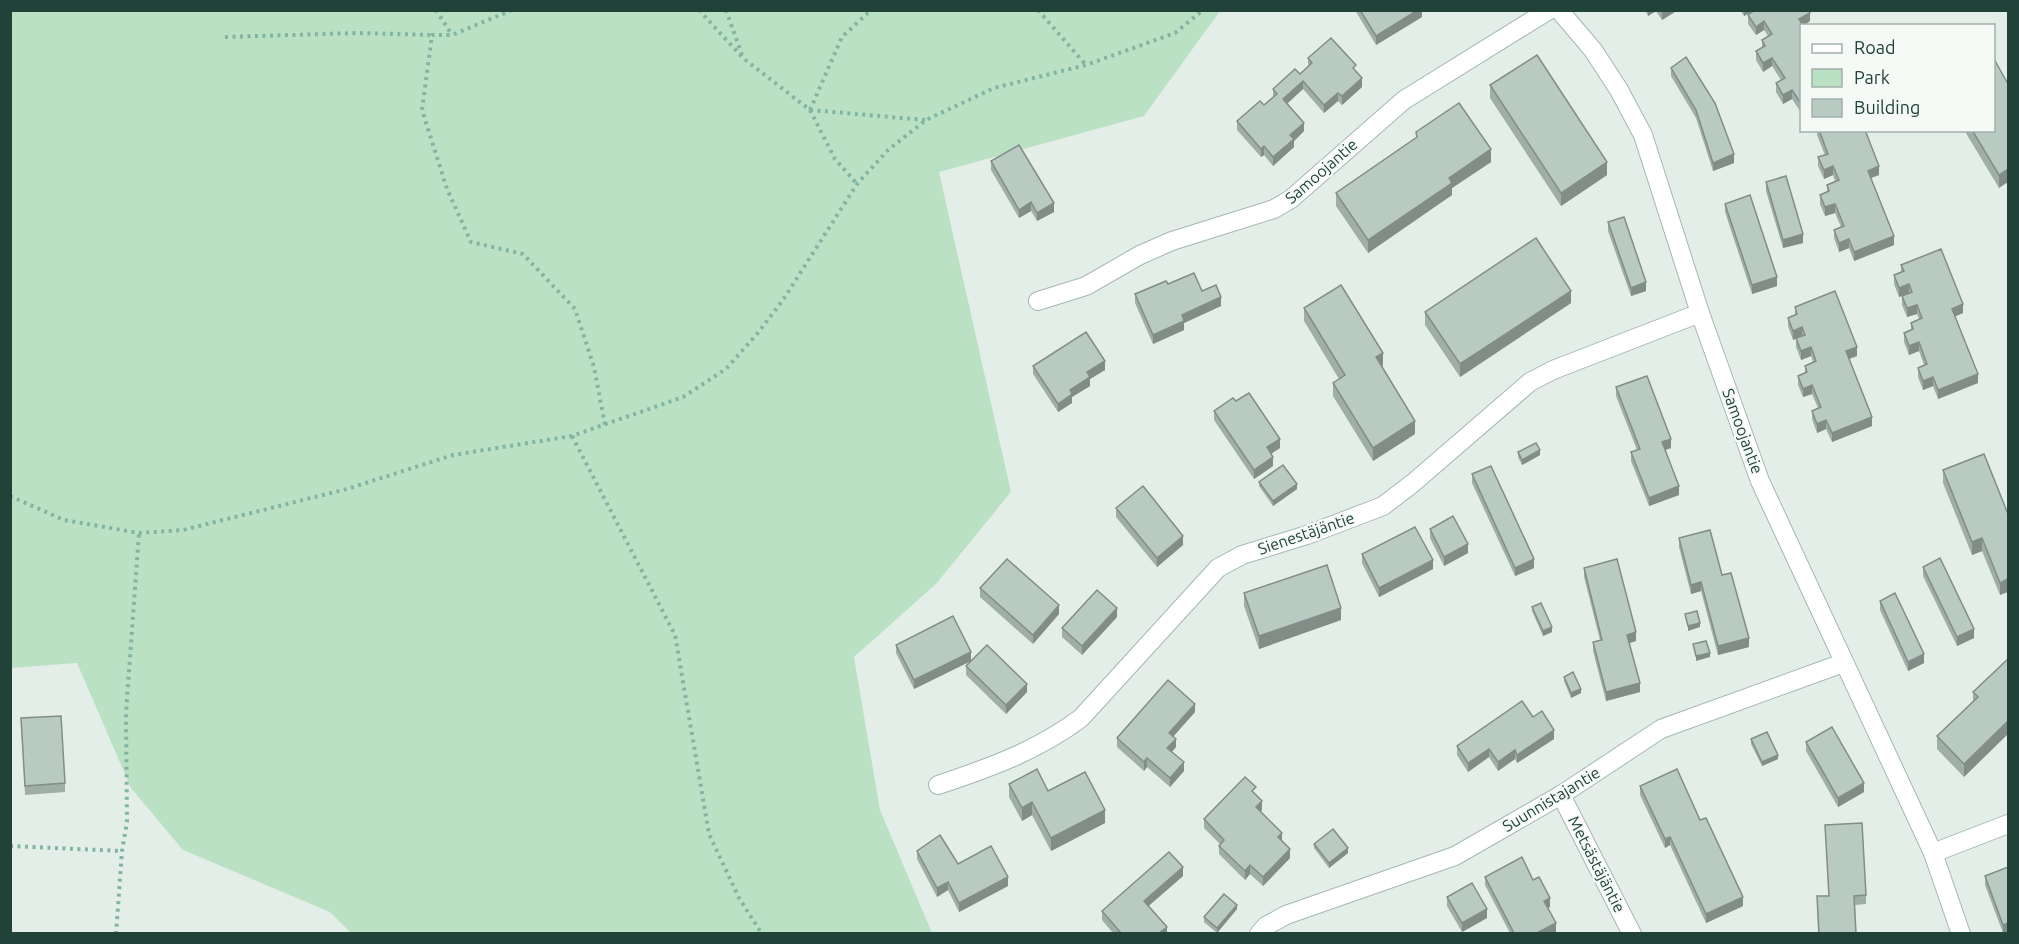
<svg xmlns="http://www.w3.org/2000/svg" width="2019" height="944" font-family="Ubuntu,sans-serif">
	<rect width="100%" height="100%" fill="#e4eee9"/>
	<polygon fill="#bbe1c4" points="11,11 1220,11 1144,116 939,172 1011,492 936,584 854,657 880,810 932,933 351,933 330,912 183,850 131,788 77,663 11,668"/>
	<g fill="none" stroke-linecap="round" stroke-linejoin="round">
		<g stroke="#a6b7b0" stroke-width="20">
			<g id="minor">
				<polyline points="1559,10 1593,50 1619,90 1643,135 1700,313 1760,481 1933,853 1961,934"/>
				<polyline points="1038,301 1086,286 1140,255 1172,241 1274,209 1291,199 1404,100 1549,10"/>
				<path d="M938,785C989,768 1037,751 1081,718L1218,568L1242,555L1307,535L1383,506L1413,483L1530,382L1553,370L1700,313"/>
				<polyline points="1561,795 1632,934"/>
				<polyline points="1933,853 2008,824"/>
				<polyline points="1259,934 1266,926 1286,915 1455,856 1561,795 1661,729 1843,663"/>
			</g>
		</g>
		<g stroke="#82b4a3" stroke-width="4" stroke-dasharray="3 4.5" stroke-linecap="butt">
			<polyline points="436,10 452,35"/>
			<polyline points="512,10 452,35 432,35 422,110 447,189 471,242 523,254 575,309 594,367 605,425"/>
			<polyline points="699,10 743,58 810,110 835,159 857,184"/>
			<polyline points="726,10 742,55"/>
			<polyline points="1038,10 1086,65"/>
			<polyline points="225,37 358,33 432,35"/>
			<polyline points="810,110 842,37 871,10"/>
			<polyline points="810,110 925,120"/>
			<polyline points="572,436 675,635 709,834 739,898 762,934"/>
			<polyline points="10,496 64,520 139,533 183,530 347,489 453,455 572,436 683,397 726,369 757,334 783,300 857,184 888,150 926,120 994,88 1086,65 1175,33 1203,10"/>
			<polyline points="10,846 122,851"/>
			<polyline points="116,934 122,851 127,822 126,713 139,533"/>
		</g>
		<use href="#minor" stroke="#fff" stroke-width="18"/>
	</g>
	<g fill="#9faea7">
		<polygon points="1355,10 1422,10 1422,17 1376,45"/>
		<polygon points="1645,10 1678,10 1662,20 1656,11 1648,16"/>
		<polygon points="1740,10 1809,10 1810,21 1803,26 1802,26 1802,109 1800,111 1792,99 1783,104 1776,92 1776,83 1781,80 1772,66 1763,72 1756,60 1756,51 1762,48 1762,40 1768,36 1764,30 1756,35 1748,24 1748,15 1753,12 1753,11 1744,16"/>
		<polygon points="1308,58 1356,71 1362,87 1342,105 1338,101 1324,113 1303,89 1287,104 1304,131 1294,141 1294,147 1273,166 1264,155 1261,157 1237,130 1237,121 1264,105 1273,97 1273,89 1300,74 1308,66"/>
		<polygon points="1671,68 1734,163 1713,171 1696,118 1671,76"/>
		<polygon points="2008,84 1999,188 1964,130 1994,130"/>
		<polygon points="1490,85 1607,175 1561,206 1490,98"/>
		<polygon points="1817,130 1865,130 1879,175 1871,178 1894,245 1854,261 1849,248 1839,252 1834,238 1834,230 1841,227 1835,213 1825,216 1820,204 1820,195 1827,192 1827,185 1835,181 1833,175 1824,179 1818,166 1818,157 1825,155 1817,135"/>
		<polygon points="1416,132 1491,162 1452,188 1452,195 1368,253 1336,206 1336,193 1416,138"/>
		<polygon points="991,161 1054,212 1037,221 1031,211 1019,218 991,170"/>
		<polygon points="1766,182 1803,243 1783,248 1766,191"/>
		<polygon points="1725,204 1777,286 1752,294 1725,212"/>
		<polygon points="1608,222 1646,291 1631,296 1608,231"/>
		<polygon points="1901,265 1963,313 1955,316 1978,383 1938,399 1933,386 1923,390 1918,377 1918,368 1924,365 1919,351 1909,355 1904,342 1904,333 1911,330 1911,323 1919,319 1917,314 1907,317 1902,305 1902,296 1905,294 1899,297 1894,284 1894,275 1901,272"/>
		<polygon points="1168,284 1202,291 1221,306 1184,323 1184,330 1153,344 1135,303 1135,294"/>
		<polygon points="1571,303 1460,377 1425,325 1425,312"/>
		<polygon points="1795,307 1857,356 1849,359 1872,426 1832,442 1826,429 1817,433 1812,419 1812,411 1818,408 1812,394 1803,397 1798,385 1798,376 1805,373 1805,366 1813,362 1811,356 1801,360 1796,347 1796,338 1802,336 1793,340 1788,326 1788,318 1795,315"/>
		<polygon points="1304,308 1383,365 1382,366 1415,434 1373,461 1333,396 1333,383 1339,379 1304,321"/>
		<polygon points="1033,366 1105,370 1090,379 1090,386 1072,397 1072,403 1058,412 1033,374"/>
		<polygon points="1616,387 1671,448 1665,450 1679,495 1649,506 1631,461 1631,452 1637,450 1616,396"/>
		<polygon points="1236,401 1280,448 1271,454 1273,466 1254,479 1214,420 1214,411"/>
		<polygon points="1518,452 1540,455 1522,465 1518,457"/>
		<polygon points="1943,470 2008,514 2000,595 1982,551 1972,555 1943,483"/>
		<polygon points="1472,474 1534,568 1515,576 1472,483"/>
		<polygon points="1259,482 1297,489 1273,506 1259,486"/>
		<polygon points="1116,508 1183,545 1157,567 1116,517"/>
		<polygon points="1430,529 1468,553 1444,566 1430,538"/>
		<polygon points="1679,538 1722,575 1749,647 1718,655 1701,591 1691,594 1679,547"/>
		<polygon points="1362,554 1433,569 1379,597 1362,563"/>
		<polygon points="1923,567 1974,638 1957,646 1923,576"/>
		<polygon points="1584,568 1636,641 1629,643 1640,692 1606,701 1593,651 1593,642 1600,640 1584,577"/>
		<polygon points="980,588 1059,614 1033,644 980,597"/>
		<polygon points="1244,593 1341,620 1259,649 1244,606"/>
		<polygon points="1880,601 1924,663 1908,671 1880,610"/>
		<polygon points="1532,607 1552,632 1543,636 1532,611"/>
		<polygon points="1117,617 1082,655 1062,637 1062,628"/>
		<polygon points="896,645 971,661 914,689 896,653"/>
		<polygon points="2008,659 1964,777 1937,749 1937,736 1973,701 1973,692"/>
		<polygon points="966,666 1027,692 1006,714 966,675"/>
		<polygon points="1564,677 1581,693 1571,698 1564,681"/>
		<polygon points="1195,712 1173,737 1176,747 1172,752 1184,771 1170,787 1147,767 1144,771 1117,747 1117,738"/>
		<polygon points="1533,717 1554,739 1517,763 1515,759 1498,771 1489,757 1468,772 1457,755 1457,746"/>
		<polygon points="21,718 65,783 65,792 25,795"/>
		<polygon points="1751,739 1778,759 1762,766 1751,744"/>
		<polygon points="1806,742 1864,792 1838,807 1806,751"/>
		<polygon points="1009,784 1048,791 1105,823 1051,851 1032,815 1022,821 1009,797"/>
		<polygon points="1640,786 1700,820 1743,906 1706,923 1670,845 1665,848 1640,795"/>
		<polygon points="1256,795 1262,810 1260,811 1282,841 1290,858 1263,886 1250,874 1245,880 1219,854 1219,846 1220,844 1204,828 1204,819"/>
		<polygon points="1825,825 1866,895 1866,904 1855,905 1856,933 1818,933 1817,896 1829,896"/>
		<polygon points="1314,844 1348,853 1329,868 1314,848"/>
		<polygon points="917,851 958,864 1008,886 959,912 948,890 937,897 917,859"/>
		<polygon points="2008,867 2008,932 2003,933 1985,885 1985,876"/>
		<polygon points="1183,876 1148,906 1167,933 1113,933 1102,920 1102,911"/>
		<polygon points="1485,877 1533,880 1550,907 1548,908 1556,932 1554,933 1510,933 1485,885"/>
		<polygon points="1447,897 1487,918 1462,932 1447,906"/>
		<polygon points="1237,909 1217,933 1204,922 1204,917"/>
	</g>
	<g fill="#828d88">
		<polygon points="1418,10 1422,10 1422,17 1376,45 1376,36"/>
		<polygon points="1648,10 1656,10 1656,11 1648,16"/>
		<polygon points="1664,10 1678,10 1662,20 1662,11"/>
		<polygon points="1744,10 1753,10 1753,11 1744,16"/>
		<polygon points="1810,13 1810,21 1803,26 1799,19"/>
		<polygon points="1764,21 1764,30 1756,35 1756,27"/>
		<polygon points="1772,58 1772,66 1763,72 1763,63"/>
		<polygon points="1362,78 1362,87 1342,105 1342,96"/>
		<polygon points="1303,81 1303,89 1283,107 1283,99"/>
		<polygon points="1792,90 1792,99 1783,104 1783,95"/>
		<polygon points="1338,93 1338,101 1324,113 1324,105"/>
		<polygon points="1802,101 1802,109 1800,111 1800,102"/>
		<polygon points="1304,123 1304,131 1294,141 1294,147 1273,166 1273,157 1290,135"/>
		<polygon points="1264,146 1264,155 1261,157 1261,149"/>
		<polygon points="1491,149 1491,162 1452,188 1452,195 1368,253 1368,240 1449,178"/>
		<polygon points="1734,154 1734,163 1713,171 1713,163"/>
		<polygon points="1607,162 1607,175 1561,206 1561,193"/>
		<polygon points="1833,166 1833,175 1824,179 1824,170"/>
		<polygon points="1879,166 1879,175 1868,179 1868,171"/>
		<polygon points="2008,169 2008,182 1999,188 1999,175"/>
		<polygon points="1031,202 1031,211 1019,218 1019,210"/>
		<polygon points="1054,203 1054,212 1037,221 1037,213"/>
		<polygon points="1835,204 1835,213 1825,216 1825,207"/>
		<polygon points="1803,234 1803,243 1783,248 1783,240"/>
		<polygon points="1894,236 1894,245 1854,261 1854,252"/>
		<polygon points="1849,239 1849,248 1839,252 1839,243"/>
		<polygon points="1777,277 1777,286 1752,294 1752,285"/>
		<polygon points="1646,282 1646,291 1631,296 1631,288"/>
		<polygon points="1909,284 1909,293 1899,297 1899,288"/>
		<polygon points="1571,291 1571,303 1460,377 1460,364"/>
		<polygon points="1221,297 1221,306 1184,323 1184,330 1153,344 1153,335 1182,315"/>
		<polygon points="1963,304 1963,313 1952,318 1952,309"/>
		<polygon points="1917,305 1917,314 1907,317 1907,308"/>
		<polygon points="1802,327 1802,336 1793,340 1793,331"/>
		<polygon points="1919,342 1919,351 1909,355 1909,346"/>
		<polygon points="1811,347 1811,356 1801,360 1801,351"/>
		<polygon points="1857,347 1857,356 1846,360 1846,351"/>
		<polygon points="1383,353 1383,365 1376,370 1376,357"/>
		<polygon points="1105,361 1105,370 1090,379 1090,386 1072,397 1072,403 1058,412 1058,404 1070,390 1087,372"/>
		<polygon points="1978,374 1978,383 1938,399 1938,390"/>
		<polygon points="1933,377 1933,386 1923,390 1923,381"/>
		<polygon points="1812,385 1812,394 1803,397 1803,389"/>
		<polygon points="1872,417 1872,426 1832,442 1832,433"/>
		<polygon points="1826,420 1826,429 1817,433 1817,424"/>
		<polygon points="1415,421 1415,434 1373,461 1373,448"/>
		<polygon points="1280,439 1280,448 1267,456 1267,447"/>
		<polygon points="1671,439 1671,448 1662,451 1662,442"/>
		<polygon points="1540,450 1540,455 1522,465 1522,460"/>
		<polygon points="1273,457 1273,466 1254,479 1254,470"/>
		<polygon points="1297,484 1297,489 1273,506 1273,501"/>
		<polygon points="1679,486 1679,495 1649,506 1649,498"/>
		<polygon points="1183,536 1183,545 1157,567 1157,558"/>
		<polygon points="1982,538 1982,551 1972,555 1972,542"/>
		<polygon points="1468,544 1468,553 1444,566 1444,557"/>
		<polygon points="1534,559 1534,568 1515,576 1515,568"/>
		<polygon points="1433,560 1433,569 1379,597 1379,588"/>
		<polygon points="2008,579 2008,592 2000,595 2000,583"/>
		<polygon points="1701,582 1701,591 1691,594 1691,585"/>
		<polygon points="1059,605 1059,614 1033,644 1033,635"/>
		<polygon points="1117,608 1117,617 1082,655 1082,646"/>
		<polygon points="1341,608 1341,620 1259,649 1259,636"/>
		<polygon points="1700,623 1700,627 1688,631 1688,626"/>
		<polygon points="1552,627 1552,632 1543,636 1543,631"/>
		<polygon points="1974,629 1974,638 1957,646 1957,637"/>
		<polygon points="1636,632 1636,641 1627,644 1627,635"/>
		<polygon points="1749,638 1749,647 1718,655 1718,646"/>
		<polygon points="971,652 971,661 914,689 914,680"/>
		<polygon points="1710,653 1710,657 1696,661 1696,656"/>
		<polygon points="1924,654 1924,663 1908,671 1908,662"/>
		<polygon points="1640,683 1640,692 1606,701 1606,692"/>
		<polygon points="1027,684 1027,692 1006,714 1006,705"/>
		<polygon points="1581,689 1581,693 1571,698 1571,693"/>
		<polygon points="1195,704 1195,712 1169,741 1169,733"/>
		<polygon points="2008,721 2008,734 1964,777 1964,764"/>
		<polygon points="1554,730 1554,739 1517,763 1517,755"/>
		<polygon points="1176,739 1176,747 1167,757 1167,748"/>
		<polygon points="1489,749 1489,757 1468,772 1468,763"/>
		<polygon points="1515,750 1515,759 1498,771 1498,762"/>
		<polygon points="1778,755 1778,759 1762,766 1762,762"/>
		<polygon points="1147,758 1147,767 1144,771 1144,762"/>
		<polygon points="1184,762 1184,771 1170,787 1170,778"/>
		<polygon points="1864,783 1864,792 1838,807 1838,798"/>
		<polygon points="1262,801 1262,810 1256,816 1256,807"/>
		<polygon points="1032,802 1032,815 1022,821 1022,808"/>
		<polygon points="1105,810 1105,823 1051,851 1051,838"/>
		<polygon points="1282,833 1282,842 1278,837"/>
		<polygon points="1670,837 1670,845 1665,848 1665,839"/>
		<polygon points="1348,848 1348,853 1329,868 1329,863"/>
		<polygon points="1290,849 1290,858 1263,886 1263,877"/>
		<polygon points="1250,865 1250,874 1245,880 1245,871"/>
		<polygon points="1183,867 1183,876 1144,910 1144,901"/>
		<polygon points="1008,877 1008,886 959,912 959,903"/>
		<polygon points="948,882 948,890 937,897 937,888"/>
		<polygon points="1743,897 1743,906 1706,923 1706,914"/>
		<polygon points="1550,898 1550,907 1544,910 1544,901"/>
		<polygon points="1237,905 1237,909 1217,933 1217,928"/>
		<polygon points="1487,909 1487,918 1462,932 1462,923"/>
		<polygon points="1556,923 1556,932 1554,933 1537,933"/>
		<polygon points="2008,923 2008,932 2003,933 2003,925"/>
		<polygon points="1167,927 1167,933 1159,933"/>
	</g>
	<g fill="#b9cac2" stroke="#828d88" stroke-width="1.5">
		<polygon points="1360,10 1418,10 1376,36"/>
		<polygon points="1755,10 1809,10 1810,13 1799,19 1803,26 1802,26 1802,101 1800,102 1792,90 1783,95 1776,83 1785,78 1772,58 1763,63 1756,51 1765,46 1762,40 1772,34 1764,21 1756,27 1748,15"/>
		<polygon points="1331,38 1356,65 1353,68 1362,78 1342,96 1338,93 1324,105 1303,81 1283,99 1304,123 1290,135 1294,139 1273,157 1264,146 1261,149 1237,121 1260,101 1264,105 1277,94 1273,89 1295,69 1300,74 1312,63 1308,58"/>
		<polygon points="1537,55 1607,162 1561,193 1490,85"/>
		<polygon points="1686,57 1715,103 1734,154 1713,163 1696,110 1671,68"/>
		<polygon points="1994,59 2008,84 2008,169 1999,175 1972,130 1994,130"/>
		<polygon points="1459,103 1491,149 1449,178 1452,183 1368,240 1336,193 1417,137 1416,132"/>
		<polygon points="1819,130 1865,130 1879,166 1868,171 1894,236 1854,252 1849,239 1839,243 1834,230 1844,226 1835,204 1825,207 1820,195 1829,191 1827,185 1839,180 1833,166 1824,170 1818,157 1828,154"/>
		<polygon points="1019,145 1054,203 1037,213 1031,202 1019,210 991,161"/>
		<polygon points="1786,176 1803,234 1783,240 1766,182"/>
		<polygon points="1750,195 1777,277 1752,285 1725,204"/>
		<polygon points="1624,217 1646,282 1631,288 1608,222"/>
		<polygon points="1536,238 1571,291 1460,364 1425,312"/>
		<polygon points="1941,249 1963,304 1952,309 1978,374 1938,390 1933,377 1923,381 1918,368 1927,364 1919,342 1909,346 1904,333 1913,329 1911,323 1922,318 1917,305 1907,308 1902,296 1912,292 1909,284 1899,288 1894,275 1904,271 1901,265"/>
		<polygon points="1194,273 1202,291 1216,285 1221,297 1182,315 1184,321 1153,335 1135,294 1166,281 1168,284"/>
		<polygon points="1341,285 1383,353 1376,357 1415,421 1373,448 1333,383 1345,375 1304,308"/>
		<polygon points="1835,291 1857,347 1846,351 1872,417 1832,433 1826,420 1817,424 1812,411 1821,407 1812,385 1803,389 1798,376 1807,372 1805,366 1816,361 1811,347 1801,351 1796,338 1805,335 1802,327 1793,331 1788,318 1797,314 1795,307"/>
		<polygon points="1086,332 1105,361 1087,372 1090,377 1070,390 1072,394 1058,404 1033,366"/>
		<polygon points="1647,376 1671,439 1662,442 1679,486 1649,498 1631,452 1640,449 1616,387"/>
		<polygon points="1249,393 1280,439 1267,447 1273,457 1254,470 1214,411 1233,398 1236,401"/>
		<polygon points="1536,443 1540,450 1522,460 1518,452"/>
		<polygon points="1984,454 2008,514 2008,579 2000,583 1982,538 1972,542 1943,470"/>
		<polygon points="1283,465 1297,484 1273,501 1259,482"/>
		<polygon points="1491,466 1534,559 1515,568 1472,474"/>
		<polygon points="1143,486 1183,536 1157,558 1116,508"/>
		<polygon points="1453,516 1468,544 1444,557 1430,529"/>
		<polygon points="1415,527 1433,560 1379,588 1362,554"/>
		<polygon points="1710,530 1722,575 1731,573 1749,638 1718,646 1701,582 1691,585 1679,538"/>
		<polygon points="1940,558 1974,629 1957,637 1923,567"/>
		<polygon points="1007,559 1059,605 1033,635 980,588"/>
		<polygon points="1617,559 1636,632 1627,635 1640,683 1606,692 1593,642 1602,640 1584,568"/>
		<polygon points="1327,565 1341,608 1259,636 1244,593"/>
		<polygon points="1097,590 1117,608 1082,646 1062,628"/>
		<polygon points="1895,593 1924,654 1908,662 1880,601"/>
		<polygon points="1541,603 1552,627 1543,631 1532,607"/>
		<polygon points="1697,611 1700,623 1688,626 1685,614"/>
		<polygon points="953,616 971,652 914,680 896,645"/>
		<polygon points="1706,641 1710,653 1696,656 1693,644"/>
		<polygon points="987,645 1027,684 1006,705 966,666"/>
		<polygon points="2008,659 2008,721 1964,764 1937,736 1978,697 1973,692"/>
		<polygon points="1573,672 1581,689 1571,693 1564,677"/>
		<polygon points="1168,680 1195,704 1169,733 1176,739 1167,748 1184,762 1170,778 1147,758 1144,762 1117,738"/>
		<polygon points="1522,701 1533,717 1542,711 1554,730 1517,755 1515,750 1498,762 1489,749 1468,763 1457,746"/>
		<polygon points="61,716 65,783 25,786 21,718"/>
		<polygon points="1832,727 1864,783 1838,798 1806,742"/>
		<polygon points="1767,732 1778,755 1762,762 1751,739"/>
		<polygon points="1037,769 1048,791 1085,772 1105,810 1051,838 1032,802 1022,808 1009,784"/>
		<polygon points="1677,769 1700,820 1706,818 1743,897 1706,914 1670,837 1665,839 1640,786"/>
		<polygon points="1245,777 1256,787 1252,791 1262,801 1256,807 1282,833 1278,837 1290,849 1263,877 1250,865 1245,871 1219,846 1224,840 1204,819"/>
		<polygon points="1862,823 1866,895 1854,896 1856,933 1819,933 1817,896 1829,896 1825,825"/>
		<polygon points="1333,829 1348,848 1329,863 1314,844"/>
		<polygon points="940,835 958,864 991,846 1008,877 959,903 948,882 937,888 917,851"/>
		<polygon points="1169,852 1183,867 1144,901 1167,927 1159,933 1121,933 1102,911"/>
		<polygon points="1522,857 1533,880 1539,877 1550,898 1544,901 1556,923 1537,933 1514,933 1485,877"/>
		<polygon points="2008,867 2008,923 2003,925 1985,876"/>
		<polygon points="1472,883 1487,909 1462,923 1447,897"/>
		<polygon points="1224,894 1237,905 1217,928 1204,917"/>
	</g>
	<g text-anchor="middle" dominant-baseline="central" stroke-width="4.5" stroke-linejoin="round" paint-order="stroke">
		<g font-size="16" fill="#214238" stroke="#f5faf7">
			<text transform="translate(1321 171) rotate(-41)">Samoojantie</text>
			<text transform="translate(1743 431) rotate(70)">Samoojantie</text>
			<text transform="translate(1306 533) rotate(-19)">Sienestäjäntie</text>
			<text transform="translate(1551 799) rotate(-31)">Suunnistajantie</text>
			<text transform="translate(1597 864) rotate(63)">Metsästäjäntie</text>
		</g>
	</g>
	<rect width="2019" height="944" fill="none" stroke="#214238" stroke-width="24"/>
	<rect x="1800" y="24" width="195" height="108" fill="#f5faf7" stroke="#a0b0ab" stroke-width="1.5"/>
	<rect x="1812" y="44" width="30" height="9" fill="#ffffff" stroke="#a0b0ab" stroke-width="1.5"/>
	<text x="1854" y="54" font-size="18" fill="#214238">Road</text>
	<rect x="1812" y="69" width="30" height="18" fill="#bbe1c4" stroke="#a0b0ab" stroke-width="1.5"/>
	<text x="1854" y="84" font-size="18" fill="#214238">Park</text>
	<rect x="1812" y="99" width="30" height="18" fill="#b9cac2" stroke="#a0b0ab" stroke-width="1.5"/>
	<text x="1854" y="114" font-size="18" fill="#214238">Building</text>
</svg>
